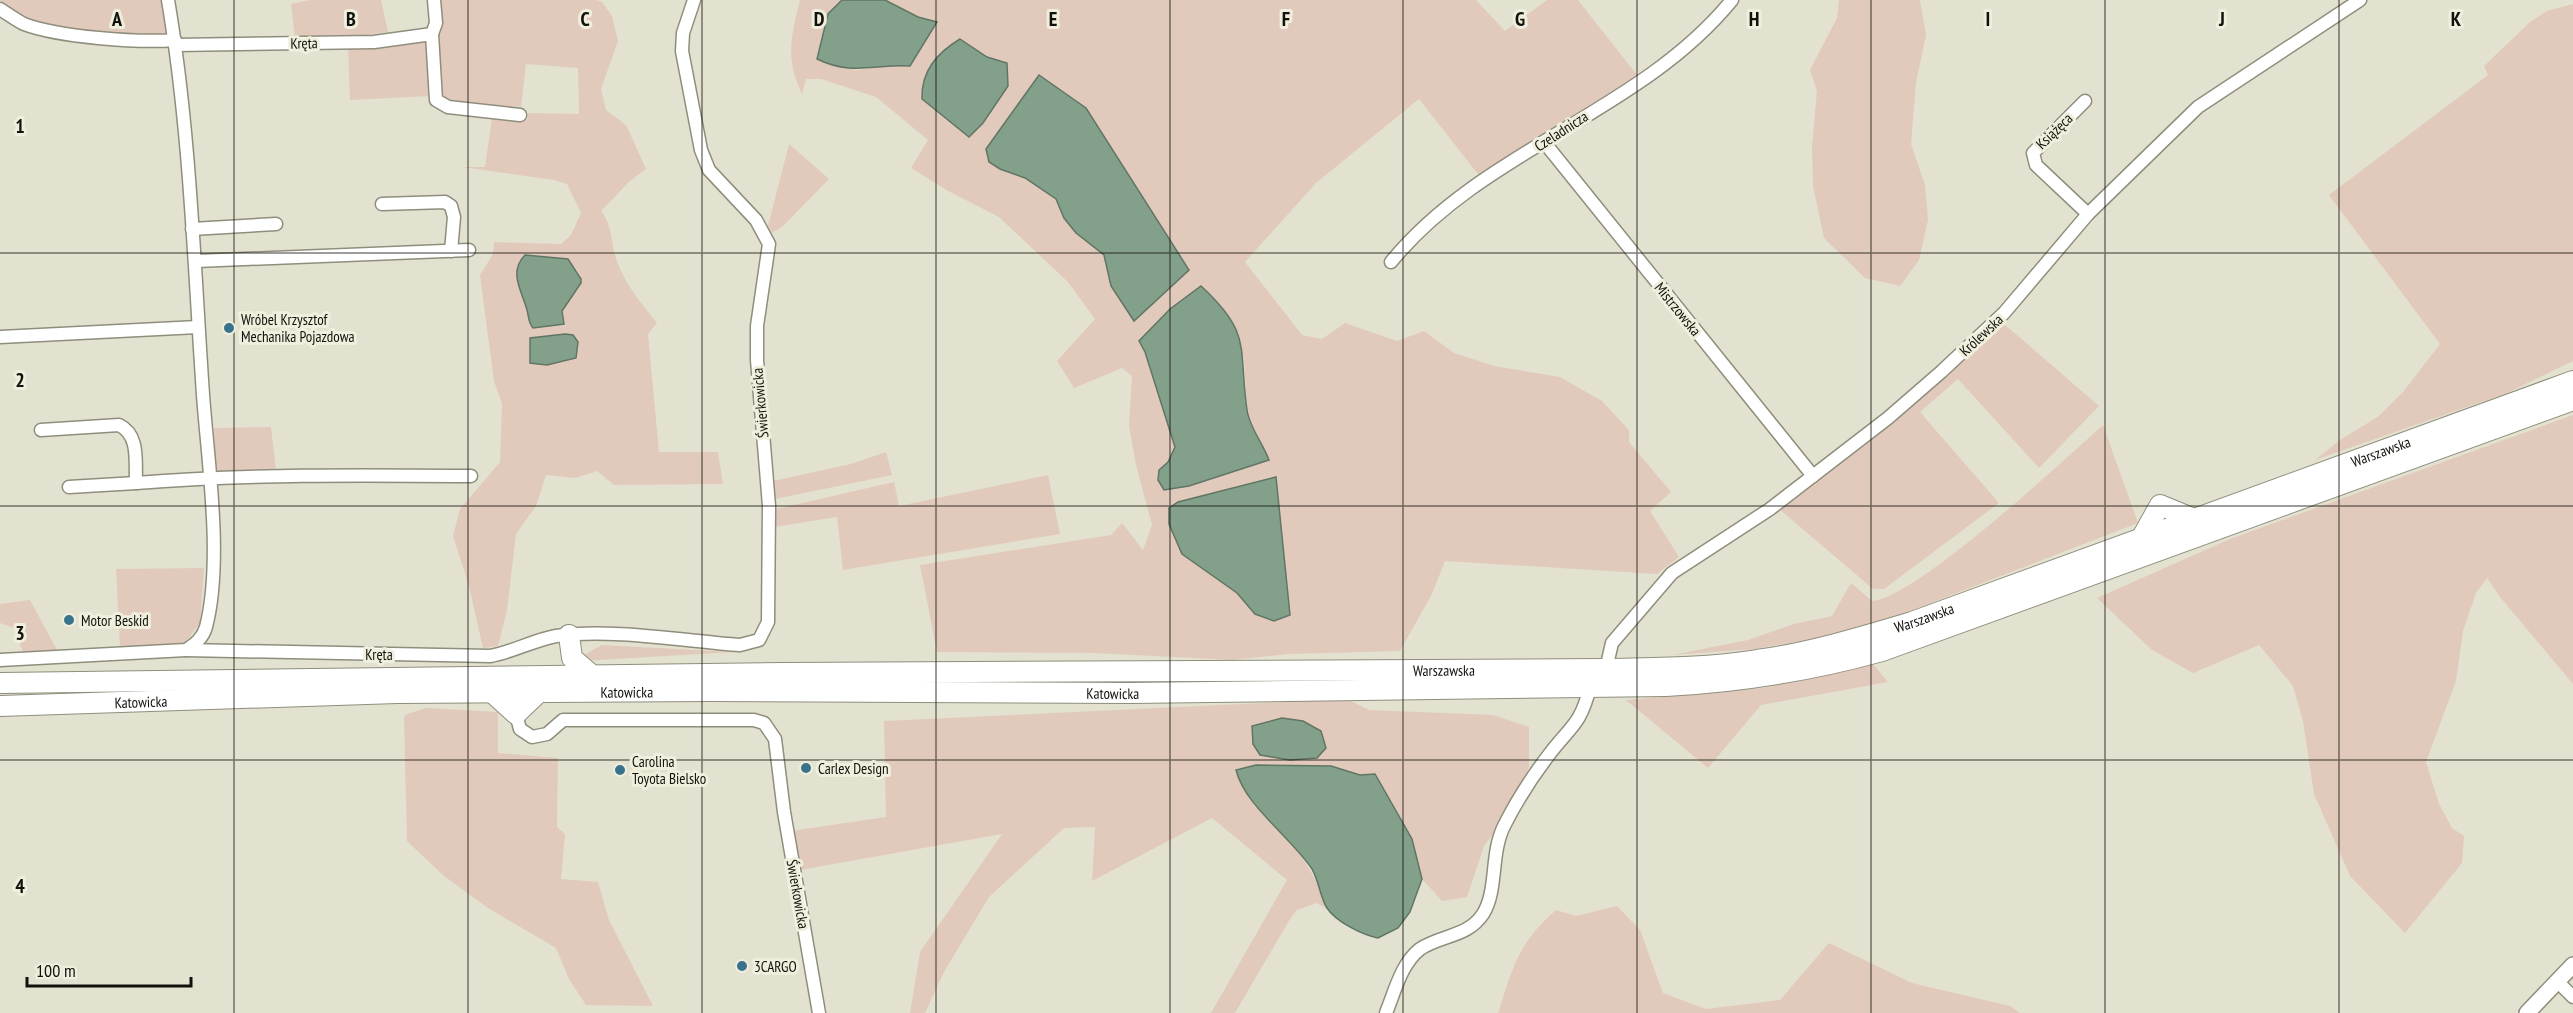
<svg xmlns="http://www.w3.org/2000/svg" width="2573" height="1013" font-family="'PT Sans Narrow',sans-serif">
	<rect width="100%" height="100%" fill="#e3e2d0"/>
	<g fill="#e1cabb" fill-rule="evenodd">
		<path d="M0,0H161L168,35C132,37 21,29 0,0Z"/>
		<polygon points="310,0 381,0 388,32 350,37 295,38 291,4"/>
		<path d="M437,0H596L602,2L612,16L618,41L601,89L606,110L626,125L646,169L630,181L601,211C614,227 610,246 618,264C627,287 642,304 657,323L648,334L659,452H718L723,484L614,485L597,471L575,478L546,475L536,506L516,534L507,610L498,646L483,648L469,586L453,536L460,509L500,462L502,404L494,381L480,275L493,254L494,242L561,244L571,235L581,213L567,184L554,180L462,167H485L492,118L527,120L528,113L579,114L578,68L526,64L521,107L448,102L441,91ZM525,255L568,259C573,266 582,274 581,283L562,311L563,324L533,328C528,322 529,317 527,310C523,291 508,271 525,255ZM553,335L547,365L530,363L542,336Z"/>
		<path d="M800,0H842L828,14L817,58L857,70L891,65L936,22L918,17L885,0H1476L1505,31L1547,0H1578L1637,75L1481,178L1419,99L1316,183L1245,262L1302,335L1322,339L1345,323L1397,341L1424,331L1454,353L1494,366L1560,377L1602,401L1629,430V442L1671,492L1650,511L1679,557L1657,574L1445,561L1432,594L1400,651L1289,654L1232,660L1093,653L937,652L920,565L1111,535L1122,523L1143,550L1152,525L1136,465L1129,426L1132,376L1122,368L1074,388L1057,361L1095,319L1068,282L999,217L948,191L911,168L928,140L876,97L821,79H806L802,94C785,59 791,37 800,0ZM960,40L987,57L969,137L956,126ZM1060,89L1086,108L1181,258L1111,286L1104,255L1076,233L1064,218L1056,199L1025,178ZM1170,309L1244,356L1247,412L1269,460L1189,486L1164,490L1159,470L1168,462L1175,448L1145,352L1139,341ZM1276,477L1286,584L1255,614L1237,593L1182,554L1178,502Z"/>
		<polygon points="1839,0 1920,0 1926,35 1916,83 1911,144 1925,185 1928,220 1919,260 1900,286 1865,278 1824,238 1813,186 1812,147 1817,91 1810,70 1837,18"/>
		<polygon points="2573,4 2573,361 2507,393 2315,460 2340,440 2379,416 2403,392 2440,344 2329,195 2488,75 2484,66 2530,22 2547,11"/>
		<polygon points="428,39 431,96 350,100 348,46"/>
		<polygon points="789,144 829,179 783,226 772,233 768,226"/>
		<polygon points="2003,323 2099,406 2039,468 1958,379 1920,412 1999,503 1884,589 1873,589 1778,508 1894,423"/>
		<polygon points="2573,415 2573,684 2500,597 2487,578 2476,593 2463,631 2456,681 2426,762 2439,804 2452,828 2464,836 2462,863 2405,933 2350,876 2314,794 2303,721 2293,686 2259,645 2193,673 2152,650 2097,598 2230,539"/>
		<path d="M2103,425L2138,523L1897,616L1812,639L1755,649L1672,655L1748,640L1794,624L1832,616L1851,583L1872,601C1916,598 2064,460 2103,425Z"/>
		<polygon points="271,427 276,470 216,471 214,428"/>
		<polygon points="886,452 892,475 775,499 773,481 851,464"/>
		<polygon points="1048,475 1060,534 843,570 837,517 774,527 776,509 894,482 899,506"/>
		<polygon points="204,568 200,623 183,645 120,647 116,569"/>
		<polygon points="30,600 57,650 23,652 14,628 0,623 0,604"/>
		<polygon points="602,645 733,652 582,661 582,656"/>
		<polygon points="1873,664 1888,682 1761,705 1708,768 1626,700 1763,688"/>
		<path d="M1347,699L1369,710L1493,715L1529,727V767L1516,805L1484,846L1467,897L1442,901L1422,879L1412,839L1375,774L1360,775L1331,766L1256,765L1253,804C1287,836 1313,863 1327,909L1317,903L1297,910L1290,919L1235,1013H1211L1287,880L1212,818L1092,881L1095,827L1064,828L989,897L944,972L925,1013H910L920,952L1002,834L800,870L791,831L886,817L884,721Z"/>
		<polygon points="425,708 498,712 498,753 558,758 557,827 565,834 561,879 598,882 609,920 653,1006 586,1005 569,979 556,948 488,908 444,876 407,841 404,718 405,715"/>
		<path d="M1617,906L1640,930L1663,993L1706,1009L1780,1000L1829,943L1912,983L2010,1006L2020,1013H1498C1513,967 1518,943 1556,910L1576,916Z"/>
	</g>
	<g fill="#83a08b" stroke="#617565" stroke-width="1.5">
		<path d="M842,0H885L918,17L937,22L910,66C874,64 852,76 817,59L828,14Z"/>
		<path d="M960,39L987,57L1007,63L1008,86L983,123L969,137L922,99C921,71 937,53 960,39Z"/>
		<polygon points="1039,75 1086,108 1189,270 1134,321 1111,286 1104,255 1076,233 1064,218 1056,199 1025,178 1000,169 989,162 986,149"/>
		<path d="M525,255L568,259L581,279V283L562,311L564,324L533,328C528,322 529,317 527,310C522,291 508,272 525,255Z"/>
		<path d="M1201,286C1253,334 1238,347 1247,410C1249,426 1263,444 1269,460L1189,486L1164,490L1158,480L1159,470L1168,462L1175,447L1145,352L1139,341L1170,309Z"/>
		<polygon points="565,334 573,335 578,342 576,358 547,365 530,363 530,338"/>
		<polygon points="1276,477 1290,615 1274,621 1255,614 1237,593 1182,554 1169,524 1169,508 1178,502"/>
		<polygon points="1282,718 1303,721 1321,731 1326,748 1317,758 1290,760 1260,755 1253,744 1252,726"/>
		<path d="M1256,765L1331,766L1360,775L1375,774L1412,839L1422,879L1410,912L1398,928L1378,938C1363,935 1336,922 1327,908C1320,897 1319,881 1312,869C1290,836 1245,806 1236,770Z"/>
	</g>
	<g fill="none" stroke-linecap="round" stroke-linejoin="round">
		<g stroke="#8f8e7d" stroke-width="15">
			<g id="minor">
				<path d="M0,9C8,14 16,20 24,24C58,37 138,43 175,40"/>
				<polyline points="432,34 436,23 434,0"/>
				<polyline points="175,45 374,42 432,34 436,100 448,107 520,115"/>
				<polyline points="2085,101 2033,153 2036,165 2088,214"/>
				<polyline points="1544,142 1813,476"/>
				<polyline points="382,204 445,202 451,206 454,217 451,251"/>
				<polyline points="192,229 276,224"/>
				<polyline points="196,261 469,250"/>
				<path d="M1391,262C1483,149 1640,113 1732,0"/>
				<polyline points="0,337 198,327"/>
				<path d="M41,430L119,425C140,435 135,462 136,483C248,474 359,475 471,476"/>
				<polyline points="69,487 136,483"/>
				<path d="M186,650L490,656C513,652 534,640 556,636C609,628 685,641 740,645L759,640L768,622L769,506L757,360V326L769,244L756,220L709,170L701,150L682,51L683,33L694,0"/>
				<path d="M0,660L186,650C195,644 203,638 206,627C223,561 208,463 203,395C194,263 190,130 168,0"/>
				<polyline points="1606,669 1612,643 1672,573 1770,509 1888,418 1941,372 2004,313 2088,214 2198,107 2360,0"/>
				<polyline points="516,714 520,729 532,737 547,734 563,720 754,720 764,723 775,739 784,812 819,1013"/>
				<polyline points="2557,981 2573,997"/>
				<path d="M1386,1013C1395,991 1401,964 1420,949C1441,935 1468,937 1483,914C1498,890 1490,854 1504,826C1516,802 1532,777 1548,756C1570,726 1580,727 1590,687"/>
			</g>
		</g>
		<g stroke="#8f8e7d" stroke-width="18">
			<polyline id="tertiary" points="2527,1013 2573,965"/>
		</g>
		<g stroke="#8f8e7d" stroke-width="22">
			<g id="primary">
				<polyline points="2141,539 2160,505 2194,519"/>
				<polyline points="569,635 572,658 593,676"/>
				<path id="s1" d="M0,683L785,673L1606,669C1656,668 1707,668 1757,660C1810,653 1861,637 1912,622L2573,381"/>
				<polyline points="494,694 516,714 538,693"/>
				<path id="s2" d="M0,706L397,693L708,691L1130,693L1666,686C1740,682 1810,671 1882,651L2573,400"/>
			</g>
		</g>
		<use href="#minor" stroke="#fff" stroke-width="12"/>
		<use href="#tertiary" stroke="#fff" stroke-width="15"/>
		<use href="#primary" stroke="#fff" stroke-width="20"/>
	</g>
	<path fill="none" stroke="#12110b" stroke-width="1.5" stroke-opacity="0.55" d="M234,0V1013M468,0V1013M702,0V1013M936,0V1013M1170,0V1013M1403,0V1013M1637,0V1013M1871,0V1013M2105,0V1013M2339,0V1013M0,253H2573M0,506H2573M0,760H2573"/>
	<g fill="#38738b" stroke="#f0efdd" stroke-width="2">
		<circle cx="229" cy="328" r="6"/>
		<circle cx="69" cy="620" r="6"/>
		<circle cx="806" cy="768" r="6"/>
		<circle cx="620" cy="770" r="6"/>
		<circle cx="742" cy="966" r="6"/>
	</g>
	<g text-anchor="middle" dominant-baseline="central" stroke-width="6" stroke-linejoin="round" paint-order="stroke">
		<g font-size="15" fill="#12110b" stroke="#f0efdd">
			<text transform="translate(304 43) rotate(-1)">Kręta</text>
			<text transform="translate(1561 131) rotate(-33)">Czeladnicza</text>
			<text transform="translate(2054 131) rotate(-44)">Książęca</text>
			<text transform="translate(1678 309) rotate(51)">Mistrzowska</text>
			<text transform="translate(1981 335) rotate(-43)">Królewska</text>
			<text transform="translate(760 403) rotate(-95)">Świerkowicka</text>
			<text stroke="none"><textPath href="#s1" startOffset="2416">Warszawska</textPath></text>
			<text stroke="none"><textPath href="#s1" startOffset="1930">Warszawska</textPath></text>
			<text x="379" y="654">Kręta</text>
			<text stroke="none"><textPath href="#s1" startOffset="1444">Warszawska</textPath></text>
			<text stroke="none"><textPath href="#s2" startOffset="627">Katowicka</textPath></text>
			<text stroke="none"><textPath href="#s2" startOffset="1113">Katowicka</textPath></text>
			<text stroke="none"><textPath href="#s2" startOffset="141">Katowicka</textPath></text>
			<text transform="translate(798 894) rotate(80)">Świerkowicka</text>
		</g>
		<g font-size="15" fill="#12110b" stroke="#f0efdd" text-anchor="start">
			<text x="241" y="319">Wróbel Krzysztof<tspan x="241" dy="17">Mechanika Pojazdowa</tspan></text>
			<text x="81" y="620">Motor Beskid</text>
			<text x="632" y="761">Carolina<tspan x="632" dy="17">Toyota Bielsko</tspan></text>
			<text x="818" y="768">Carlex Design</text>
			<text x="754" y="966">3CARGO</text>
		</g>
	</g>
	<g font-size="20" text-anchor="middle" font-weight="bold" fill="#12110b" stroke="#f0efdd" stroke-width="6" stroke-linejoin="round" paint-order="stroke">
		<text x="117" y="26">A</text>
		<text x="351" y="26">B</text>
		<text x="585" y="26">C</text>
		<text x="819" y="26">D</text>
		<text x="1053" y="26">E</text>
		<text x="1286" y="26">F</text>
		<text x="1520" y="26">G</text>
		<text x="1754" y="26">H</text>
		<text x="1988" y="26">I</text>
		<text x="2222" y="26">J</text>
		<text x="2456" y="26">K</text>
		<text x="20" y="133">1</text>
		<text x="20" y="387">2</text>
		<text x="20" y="640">3</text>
		<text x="20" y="893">4</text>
	</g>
	<path d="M27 977v9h164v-9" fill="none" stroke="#12110b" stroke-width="3"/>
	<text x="36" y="977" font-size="18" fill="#12110b" stroke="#f0efdd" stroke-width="4.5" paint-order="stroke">100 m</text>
</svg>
